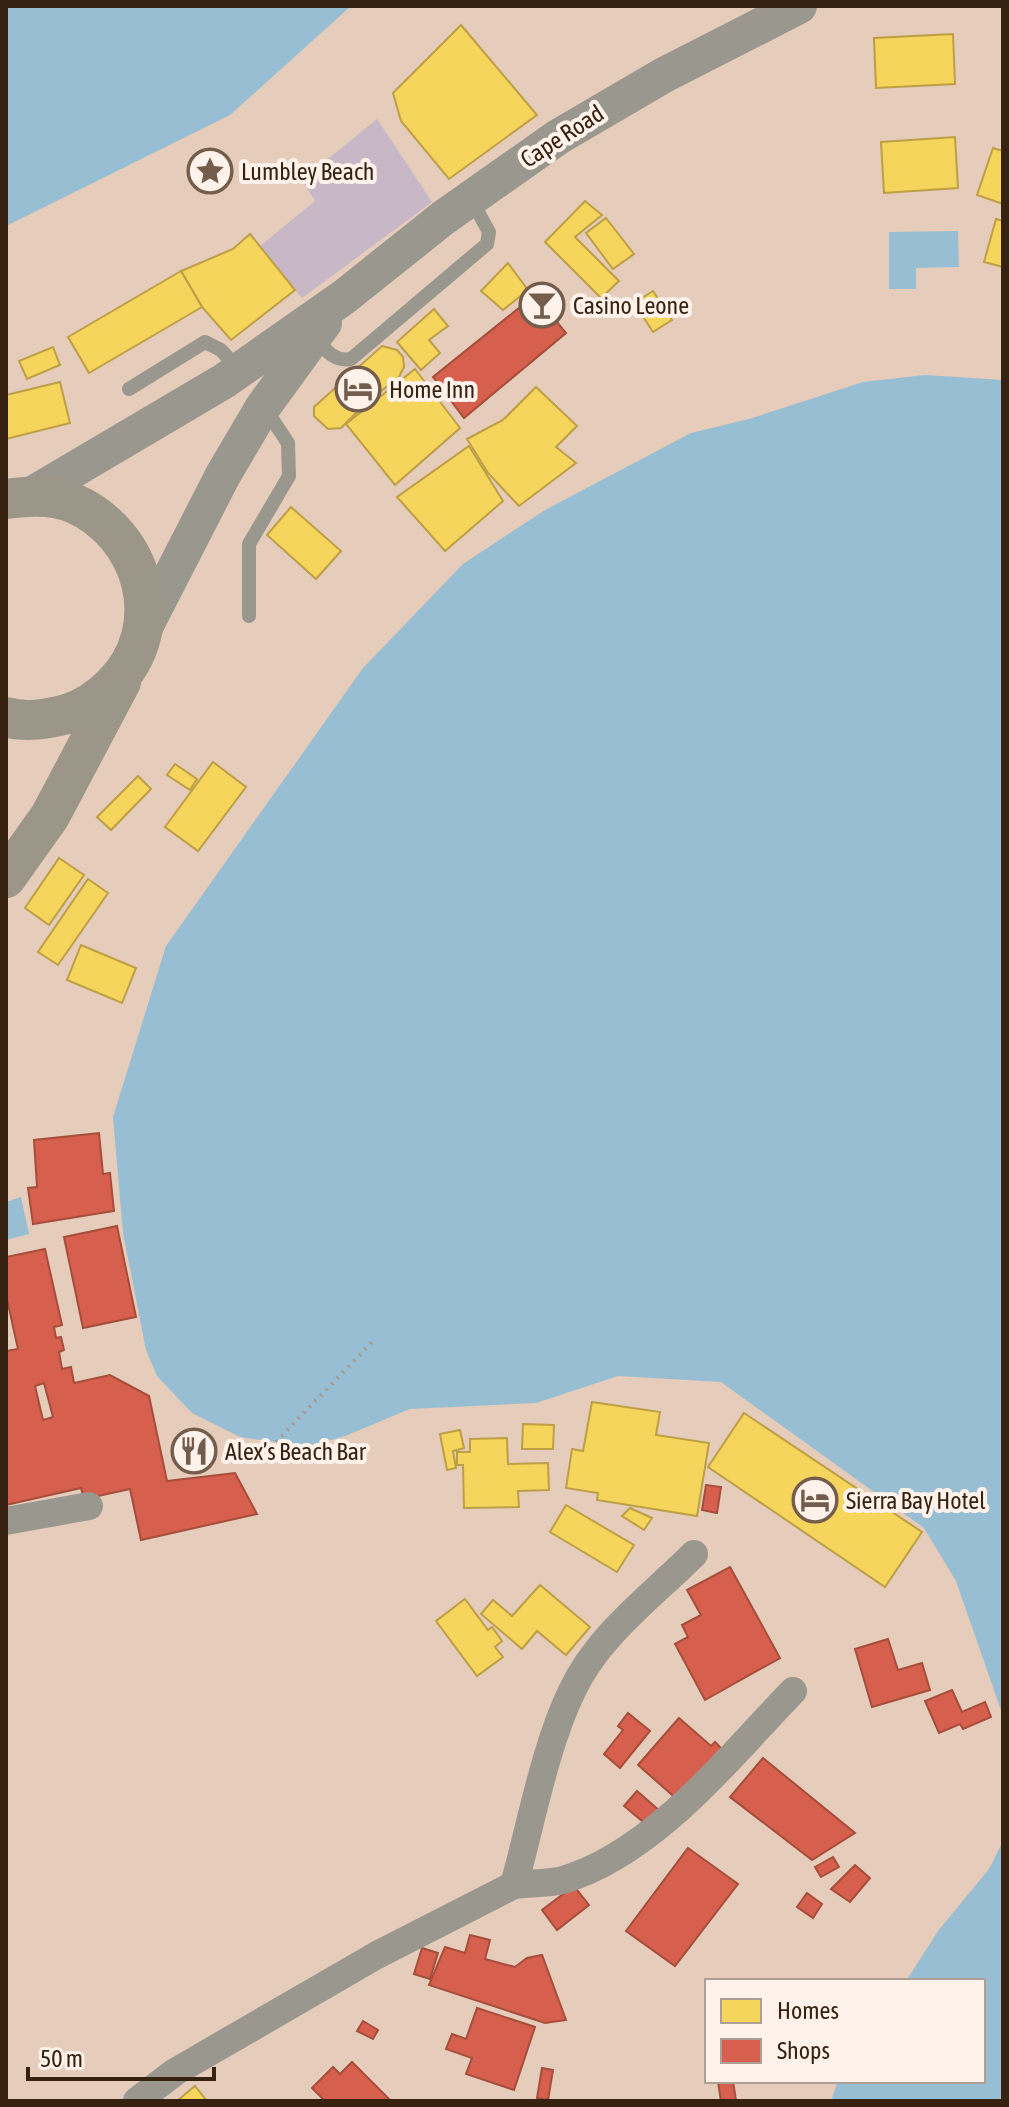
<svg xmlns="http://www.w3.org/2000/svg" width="1009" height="2107" font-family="'Asap Condensed',sans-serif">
	<rect width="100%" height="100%" fill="#e6ccba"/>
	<polygon fill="#c8b7c7" points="377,119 432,202 302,298 260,246 315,201 302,180"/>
	<g fill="#98bed3">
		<polygon points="6,6 351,6 230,115 6,226"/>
		<polygon points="958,231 959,267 916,268 916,289 889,289 889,232"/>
		<polygon points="925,375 1003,380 1003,1716 956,1581 924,1528 721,1382 618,1376 536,1403 410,1409 345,1436 307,1447 240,1437 192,1413 157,1376 146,1350 123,1233 113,1117 166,946 363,668 463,564 545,510 691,433 749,419 863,382"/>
		<polygon points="21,1197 29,1234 6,1240 6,1202"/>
		<polygon points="1003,1841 1003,2101 831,2101 838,2081 983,2081 983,1981 906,1981 938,1931 989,1869"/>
	</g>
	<g fill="#f6d55c" stroke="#bd9f46" stroke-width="2">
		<polygon points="461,25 537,115 449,179 401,121 393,93"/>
		<polygon points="953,34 955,84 876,88 874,38"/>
		<polygon points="955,137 958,188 884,193 881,142"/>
		<polygon points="993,148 1003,151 1003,204 977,195"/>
		<polygon points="585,201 602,215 575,237 619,281 601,298 545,242"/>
		<polygon points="606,218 634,254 613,269 586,233"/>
		<polygon points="996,219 1003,221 1003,267 984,262"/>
		<polygon points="250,234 295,290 231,340 202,307 181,271 233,249"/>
		<polygon points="508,263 528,290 503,310 481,291"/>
		<polygon points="181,271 202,307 89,373 68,337"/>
		<polygon points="653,291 672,320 653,332 634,303"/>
		<polygon points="434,309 448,326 429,340 440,353 421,370 397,342"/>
		<polygon points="382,346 397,350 403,357 404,367 399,377 367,402 341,428 328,429 314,416 314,407"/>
		<polygon points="53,347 60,365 27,379 19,361"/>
		<polygon points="415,369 460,428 395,485 346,424"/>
		<polygon points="60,382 70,423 6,439 6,395"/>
		<polygon points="536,387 577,426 556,447 576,463 519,506 488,473 467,439 503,420"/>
		<polygon points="469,446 503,501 445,551 397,497"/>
		<polygon points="291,507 341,551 316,579 267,535"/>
		<polygon points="213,762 246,787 198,851 165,827"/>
		<polygon points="175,764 197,779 190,790 167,775"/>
		<polygon points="138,776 151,789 111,830 97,817"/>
		<polygon points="59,858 84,875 49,925 25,908"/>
		<polygon points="88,879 108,893 58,965 38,952"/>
		<polygon points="81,945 136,968 122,1003 67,980"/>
		<polygon points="592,1402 660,1412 656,1435 709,1443 697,1516 597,1500 598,1493 566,1488 572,1449 583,1451"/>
		<polygon points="744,1413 922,1532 885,1587 708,1467"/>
		<polygon points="523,1424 554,1425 553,1449 522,1449"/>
		<polygon points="460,1430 464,1448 453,1451 456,1468 447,1470 440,1434"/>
		<polygon points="507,1438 508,1464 548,1463 549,1490 518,1491 519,1507 464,1508 463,1465 457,1465 457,1452 470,1452 470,1439"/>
		<polygon points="566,1505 634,1545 617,1572 550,1532"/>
		<polygon points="630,1508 652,1518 644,1530 622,1516"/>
		<polygon points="540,1585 590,1627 566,1655 537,1631 522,1649 481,1614 493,1600 512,1616"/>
		<polygon points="465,1599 488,1630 492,1627 502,1641 495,1647 503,1657 477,1676 436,1621"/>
		<polygon points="195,2086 207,2101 177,2101"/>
	</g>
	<g fill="#d6604d" stroke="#a64d3b" stroke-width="2" fill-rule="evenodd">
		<polygon points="535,295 566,333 464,418 433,377"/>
		<polygon points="99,1133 103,1174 110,1173 114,1211 33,1224 28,1188 37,1187 34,1140"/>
		<polygon points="117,1226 136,1317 83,1328 64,1237"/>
		<path d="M45,1249L62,1325L54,1327L56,1338L61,1337L64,1350L59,1352L62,1369L71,1367L74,1383L110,1375L149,1396L167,1481L235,1473L257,1514L141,1540L130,1489L84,1499L81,1488L6,1505V1351L18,1349L6,1295V1257ZM44,1383L53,1417L43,1420L35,1386Z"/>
		<polygon points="706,1485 721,1487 717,1513 702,1510"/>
		<polygon points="730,1567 780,1658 705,1700 675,1644 688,1637 682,1625 701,1615 687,1590"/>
		<polygon points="888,1639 898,1670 922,1663 930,1690 872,1707 855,1649"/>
		<polygon points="952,1690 962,1712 985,1702 991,1717 963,1729 960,1724 939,1733 925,1701"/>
		<polygon points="628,1713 650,1731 620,1768 604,1754 623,1730 618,1726"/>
		<polygon points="679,1718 711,1746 715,1742 723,1750 679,1801 638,1765"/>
		<polygon points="763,1758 855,1833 812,1860 730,1797"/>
		<polygon points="637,1791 660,1811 648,1826 624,1806"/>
		<polygon points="688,1848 738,1884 675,1966 626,1931"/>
		<polygon points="833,1857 839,1867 821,1877 815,1867"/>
		<polygon points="855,1865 870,1878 850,1902 831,1889"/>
		<polygon points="574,1886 589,1905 557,1930 542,1910"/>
		<polygon points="807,1893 822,1904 813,1918 797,1907"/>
		<polygon points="470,1935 490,1940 485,1959 515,1967 527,1958 542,1955 566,2020 545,2023 429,1985 445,1947 465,1953"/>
		<polygon points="422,1948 438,1953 430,1979 414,1974"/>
		<polygon points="477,2008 535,2027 514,2090 466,2074 472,2058 446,2049 452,2034 466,2039"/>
		<polygon points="363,2021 378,2030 373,2039 357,2031"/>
		<polygon points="352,2062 390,2100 389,2101 325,2101 312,2088 333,2067 340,2074"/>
		<polygon points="542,2068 553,2070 548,2100 537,2098"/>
		<polygon points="733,2081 736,2101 721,2101 718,2082"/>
	</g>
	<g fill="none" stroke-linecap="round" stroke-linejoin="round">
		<polyline stroke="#a59a8f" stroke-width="4" stroke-dasharray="2 6" stroke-linecap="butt" points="276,1442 374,1340"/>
		<g stroke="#9a988e" stroke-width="14">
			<path d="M314,336C325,349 333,362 351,359L487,244L489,232L471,199"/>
			<polyline points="129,389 205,342 221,350 239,370"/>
			<polyline points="249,616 249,544 289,476 288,443 266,410"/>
		</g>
		<g stroke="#9a988e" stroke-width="28">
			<polyline points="6,1521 89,1506"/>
			<path d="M514,1885C530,1883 548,1884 563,1880C654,1853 729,1757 793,1691"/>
			<path d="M137,2101L175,2072L377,1955L514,1885C531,1824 545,1746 572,1691C597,1636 652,1596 694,1554"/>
		</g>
		<g stroke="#9a988e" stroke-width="36">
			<polyline points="31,495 224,381 344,297 443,218 558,137 664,75 799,6"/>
			<polyline points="143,631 223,475 263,407 324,323"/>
		</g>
		<g stroke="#9c9689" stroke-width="40">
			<path d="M6,499C27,496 52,494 73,503C145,534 170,628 113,685C100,698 84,709 67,714C47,719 26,723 6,717"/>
			<polyline points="6,878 50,816 121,682"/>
		</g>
	</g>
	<defs>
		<g id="sight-ring" transform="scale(2.3)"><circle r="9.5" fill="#fef2ea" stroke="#745d4c" stroke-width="1.5"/><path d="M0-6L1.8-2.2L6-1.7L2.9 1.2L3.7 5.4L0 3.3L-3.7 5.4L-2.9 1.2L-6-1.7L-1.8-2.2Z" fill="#745d4c"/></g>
		<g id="bar-ring" transform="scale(2.3)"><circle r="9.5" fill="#fef2ea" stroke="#745d4c" stroke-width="1.5"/><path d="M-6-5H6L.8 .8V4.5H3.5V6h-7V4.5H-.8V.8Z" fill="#745d4c"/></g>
		<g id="hotel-ring" transform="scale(2.3)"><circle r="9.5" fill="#fef2ea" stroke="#745d4c" stroke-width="1.5"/><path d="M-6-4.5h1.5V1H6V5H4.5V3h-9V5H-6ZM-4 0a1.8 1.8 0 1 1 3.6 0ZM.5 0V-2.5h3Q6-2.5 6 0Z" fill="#745d4c"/></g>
		<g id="restaurant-ring" transform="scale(2.3)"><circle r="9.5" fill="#fef2ea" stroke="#745d4c" stroke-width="1.5"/><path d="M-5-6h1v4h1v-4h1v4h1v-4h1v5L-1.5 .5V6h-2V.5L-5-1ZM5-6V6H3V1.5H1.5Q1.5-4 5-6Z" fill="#745d4c"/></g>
	</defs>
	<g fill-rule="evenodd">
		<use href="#sight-ring" x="210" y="171"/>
		<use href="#bar-ring" x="542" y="305"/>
		<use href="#hotel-ring" x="358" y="389"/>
		<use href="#restaurant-ring" x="194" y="1451"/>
		<use href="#hotel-ring" x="815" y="1500"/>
	</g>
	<g text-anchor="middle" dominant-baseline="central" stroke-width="8" stroke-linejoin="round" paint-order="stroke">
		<g font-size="24" fill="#372111" stroke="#fef2ea">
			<text transform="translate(562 136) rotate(-33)">Cape Road</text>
		</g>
		<g font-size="24" fill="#372111" stroke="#fef2ea" text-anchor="start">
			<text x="241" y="171">Lumbley Beach</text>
			<text x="573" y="305">Casino Leone</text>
			<text x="389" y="389">Home Inn</text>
			<text x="225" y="1451">Alex’s Beach Bar</text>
			<text x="846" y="1500">Sierra Bay Hotel</text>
		</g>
	</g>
	<rect width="1009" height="2107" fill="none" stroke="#372111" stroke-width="16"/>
	<rect x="705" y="1979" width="280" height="104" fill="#fef2ea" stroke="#ae9e93" stroke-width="2"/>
	<rect x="721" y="1999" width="40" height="24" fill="#f6d55c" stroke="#ae9e93" stroke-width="2"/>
	<text x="777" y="2019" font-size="24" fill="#372111">Homes</text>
	<rect x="721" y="2039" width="40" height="24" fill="#d6604d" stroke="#ae9e93" stroke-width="2"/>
	<text x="777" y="2059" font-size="24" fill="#372111">Shops</text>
	<path d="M28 2067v12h186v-12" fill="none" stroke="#372111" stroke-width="4"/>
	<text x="40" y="2067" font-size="24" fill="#372111" stroke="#fef2ea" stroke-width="6" paint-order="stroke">50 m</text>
</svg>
